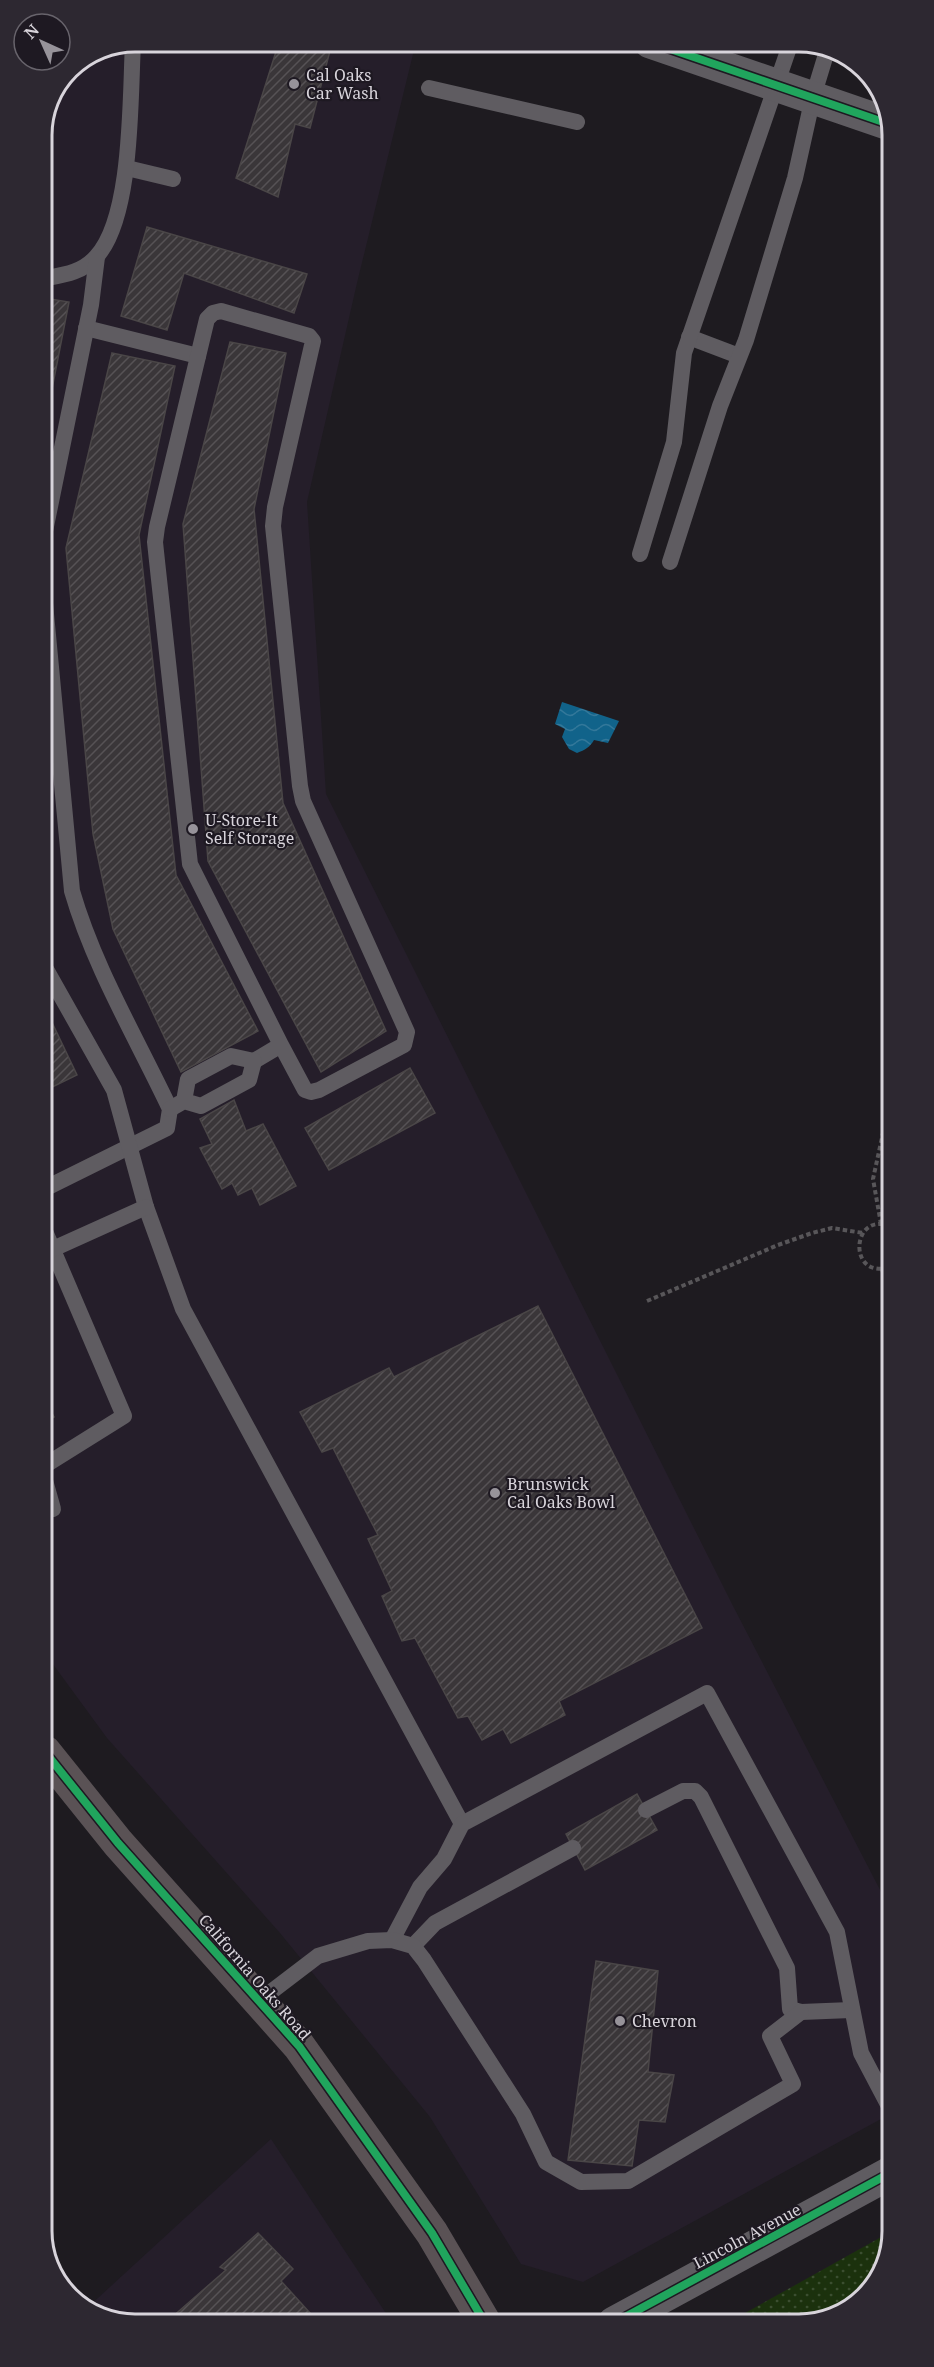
<svg xmlns="http://www.w3.org/2000/svg" width="934" height="2367" font-family="'Noto Serif',serif">
	<defs>
		<pattern id="park-dots" width="8" height="8" patternUnits="userSpaceOnUse" patternTransform="scale(1.5)"><rect width="8" height="8" fill="#1b310d"/><path d="M2 2h.1M6 6h.1" fill="none" stroke="#3b4e30" stroke-width="1.8" stroke-linecap="round"/></pattern>
		<pattern id="water-waves" width="16" height="10" patternUnits="userSpaceOnUse" patternTransform="scale(1.5)"><rect width="16" height="10" fill="#11638a"/><path d="M0 5q4-4 8 0t8 0" fill="none" stroke="#33789a"/></pattern>
		<pattern id="building-hatch" width="6" height="6" patternUnits="userSpaceOnUse" patternTransform="scale(1.5)"><rect width="6" height="6" fill="#3a3639"/><path d="M-1 1l2-2M0 6l6-6M5 7l2-2" fill="none" stroke="#565255"/></pattern>
	</defs>
	<rect width="100%" height="100%" fill="#1e1b20"/>
	<g fill="#251e2a">
		<polygon points="135,42 416,42 357,283 307,502 326,794 732,1604 891,1911 892,2113 583,2282 521,2264 430,2117 280,1933 107,1738 44,1652 42,130 70,69"/>
		<polygon points="271,2139 393,2324 129,2325 86,2309"/>
	</g>
	<polygon fill="url(#park-dots)" points="892,2231 872,2289 823,2322 729,2322"/>
	<path fill="url(#water-waves)" d="M562,702L619,721L608,743L594,740C590,747 585,750 577,753L569,749L562,737L565,729L555,724Z"/>
	<g fill="url(#building-hatch)" stroke="#4a4647" stroke-width="1.5">
		<polygon points="279,42 332,43 310,128 295,124 278,197 236,178"/>
		<polygon points="147,227 307,274 294,313 184,273 167,330 121,316"/>
		<polygon points="44,298 69,302 43,435 42,301"/>
		<polygon points="230,342 286,353 254,509 283,803 386,1031 321,1072 208,861 183,524"/>
		<polygon points="112,353 175,366 139,535 176,875 258,1031 181,1072 113,929 93,834 66,548"/>
		<polygon points="43,806 50,888 43,889"/>
		<polygon points="47,1012 77,1075 44,1091 43,1014"/>
		<polygon points="410,1068 435,1113 329,1170 305,1128"/>
		<polygon points="234,1100 246,1131 263,1124 296,1186 260,1205 252,1188 238,1195 232,1183 222,1189 200,1148 212,1144 200,1119"/>
		<polygon points="538,1306 702,1628 559,1701 565,1715 511,1743 503,1729 482,1740 468,1716 458,1718 415,1638 402,1641 382,1596 392,1591 368,1539 378,1535 333,1448 322,1452 300,1412 389,1368 394,1377"/>
		<polygon points="44,1398 54,1417 44,1423"/>
		<polygon points="637,1794 657,1830 585,1870 566,1834"/>
		<polygon points="596,1961 658,1971 648,2072 674,2075 665,2122 639,2120 632,2166 568,2160"/>
		<polygon points="258,2233 293,2269 281,2281 320,2324 163,2325 226,2270 220,2267"/>
	</g>
	<g fill="none" stroke-linecap="round" stroke-linejoin="round">
		<g stroke="#585659" stroke-width="4" stroke-dasharray="4.5 3" stroke-linecap="butt">
			<polyline points="887,990 890,999"/>
			<polyline points="881,1224 873,1179 890,1101"/>
			<path d="M890,1226C851,1211 847,1281 891,1267"/>
			<polyline points="882,1269 891,1300"/>
			<polyline points="647,1301 778,1245 812,1233 832,1228 863,1233"/>
		</g>
		<g stroke="#5f5c61" stroke-width="16">
			<polyline points="429,88 577,122"/>
			<polyline points="127,168 173,179"/>
			<path d="M42,279C63,275 82,273 96,257C133,218 130,96 133,43"/>
			<polyline points="86,328 198,356"/>
			<polyline points="689,337 739,356"/>
			<polyline points="43,541 91,305 97,257"/>
			<polyline points="640,554 674,442 684,353 791,42"/>
			<polyline points="670,562 720,406 746,340 795,178 813,97 827,51"/>
			<path d="M43,582L72,891C94,967 136,1037 170,1109L167,1128L44,1189"/>
			<polyline points="43,964 114,1090 146,1207 183,1309 462,1824"/>
			<polyline points="254,1061 281,1045 305,1090 311,1092 319,1090 404,1045 407,1032 303,801 300,786 273,526 275,507 313,341 309,336 221,311 213,313 207,319 157,527 155,542 157,561 190,864 281,1045"/>
			<polyline points="170,1109 184,1101 201,1106 249,1080 254,1061 231,1056 188,1079 184,1101"/>
			<polyline points="44,1229 124,1416 44,1466"/>
			<polyline points="44,1253 146,1207"/>
			<polyline points="44,1477 53,1509"/>
			<polyline points="646,1810 683,1791 695,1791 701,1797 787,1968 790,2009 801,2012 851,2010"/>
			<polyline points="392,1940 420,1887 444,1859 462,1824 707,1693 837,1932 861,2053 892,2112"/>
			<polyline points="413,1946 435,1923 573,1848"/>
			<polyline points="259,2001 318,1956 368,1941 392,1940 413,1946 424,1960 523,2114 546,2162 581,2182 628,2181 793,2084 770,2036 801,2012"/>
		</g>
		<polyline stroke="#5f5c61" stroke-width="33" points="650,42 889,124"/>
		<polyline stroke="#5f5c61" stroke-width="33" points="614,2323 892,2172"/>
		<polyline stroke="#5a5255" stroke-width="33" points="45,1752 118,1843 299,2046 432,2233 485,2323"/>
		<g stroke="#1e1922" stroke-width="11">
			<g id="cycleway">
				<polyline points="650,42 889,124"/>
				<polyline points="45,1752 118,1843 299,2046 432,2233 485,2323"/>
				<polyline points="614,2323 892,2172"/>
			</g>
		</g>
		<use href="#cycleway" stroke="#20a55d" stroke-width="8"/>
	</g>
	<g fill="#97939a" stroke="#1e1922" stroke-width="2">
		<circle cx="294" cy="84" r="6"/>
		<circle cx="193" cy="829" r="6"/>
		<circle cx="495" cy="1493" r="6"/>
		<circle cx="620" cy="2021" r="6"/>
	</g>
	<g text-anchor="middle" dominant-baseline="central" stroke-width="4.5" stroke-linejoin="round" paint-order="stroke">
		<g font-size="16" fill="#d8d4db" stroke="#1e1922" text-anchor="start">
			<text x="306" y="75">Cal Oaks<tspan x="306" dy="18">Car Wash</tspan></text>
			<text x="205" y="820">U-Store-It<tspan x="205" dy="18">Self Storage</tspan></text>
			<text x="507" y="1484">Brunswick<tspan x="507" dy="18">Cal Oaks Bowl</tspan></text>
			<text x="632" y="2021">Chevron</text>
		</g>
		<g font-size="16" fill="#d8d4db" stroke="#1e1922">
			<text transform="translate(255 1977) rotate(49)">California Oaks Road</text>
			<text transform="translate(747 2236) rotate(-28)">Lincoln Avenue</text>
		</g>
	</g>
	<path d="M0 0H934V2367H0ZM135 52H799A83 83 0 0 1 882 135V2231A83 83 0 0 1 799 2314H135A83 83 0 0 1 52 2231V135A83 83 0 0 1 135 52Z" fill="#2d2831" fill-rule="evenodd"/>
	<path fill="none" stroke="#d8d4db" stroke-width="3" d="M135 52H799A83 83 0 0 1 882 135V2231A83 83 0 0 1 799 2314H135A83 83 0 0 1 52 2231V135A83 83 0 0 1 135 52Z"/>
	<g transform="translate(42 42) rotate(315)"><circle r="28" fill="#1e1922" stroke="#68646c" stroke-width="1.5"/>
	<path d="M0-4.5L10 22L0 15L-10 22Z" fill="#97939a"/>
	<text y="-9" font-size="16" font-weight="bold" text-anchor="middle" fill="#d8d4db">N</text>
	</g>
</svg>
